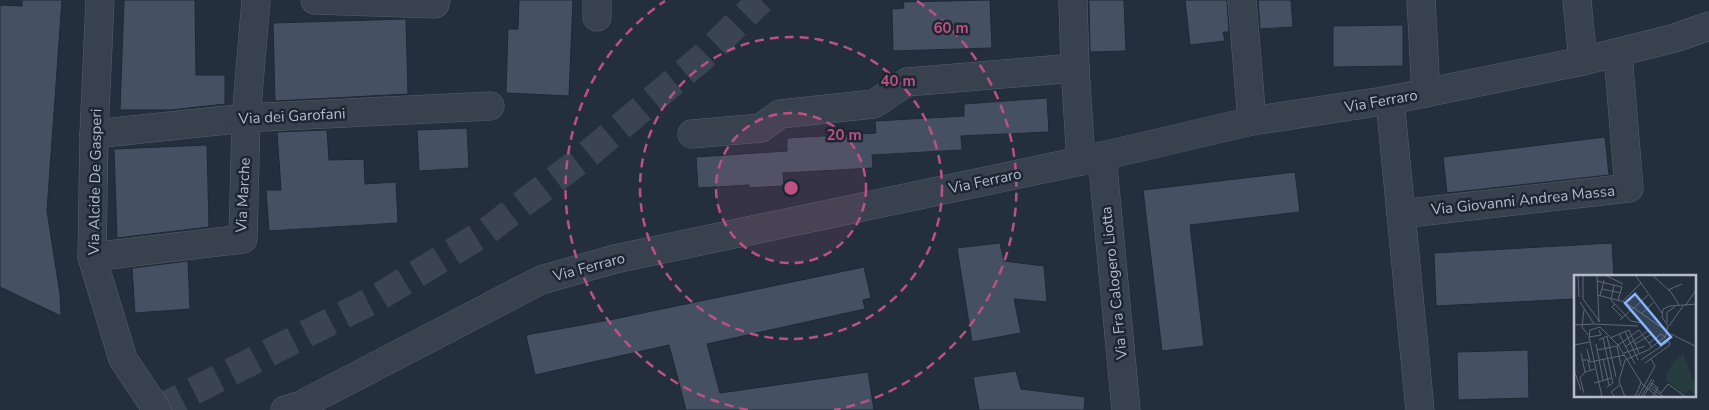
<svg xmlns="http://www.w3.org/2000/svg" width="1709" height="410" font-family="'Nunito Sans',sans-serif">
	<rect width="100%" height="100%" fill="#242f3e"/>
	<g fill="#455162" stroke="#1f2835">
		<polygon points="22,0 62,0 47,211 60,294 61,316 0,287 0,5 22,6"/>
		<polygon points="124,0 195,0 196,75 225,75 225,104 171,110 120,110"/>
		<polygon points="519,0 573,0 569,96 506,93 508,29 518,29"/>
		<polygon points="990,0 992,48 893,51 892,9 904,8 903,2"/>
		<polygon points="1089,0 1124,0 1126,51 1090,52"/>
		<polygon points="1185,0 1227,0 1229,32 1223,32 1225,41 1190,45"/>
		<polygon points="1258,0 1291,0 1293,27 1260,29"/>
		<polygon points="406,19 408,94 275,101 273,23"/>
		<polygon points="1403,25 1403,66 1333,67 1333,26"/>
		<polygon points="1047,98 1049,132 961,136 962,150 872,155 873,168 783,173 784,186 749,188 749,185 698,188 696,157 787,151 787,138 876,133 875,121 964,116 964,104"/>
		<polygon points="467,128 469,168 419,171 417,130"/>
		<polygon points="327,130 329,160 364,159 365,184 396,182 398,223 269,231 266,190 281,190 277,132"/>
		<polygon points="1605,137 1609,175 1447,193 1443,157"/>
		<polygon points="207,145 209,227 117,238 114,149"/>
		<polygon points="1295,172 1300,212 1190,225 1204,346 1162,351 1143,190"/>
		<polygon points="1000,243 1004,261 1044,266 1047,302 1014,299 1021,333 972,342 957,248"/>
		<polygon points="1612,243 1614,276 1575,276 1575,299 1436,306 1434,253"/>
		<polygon points="188,261 190,309 135,313 132,268"/>
		<polygon points="864,267 871,298 863,300 865,309 707,344 720,393 868,372 874,410 686,410 669,345 535,375 526,335 609,320"/>
		<polygon points="1528,350 1529,398 1458,400 1457,352"/>
		<polygon points="1016,371 1021,389 1085,397 1084,410 979,410 973,377"/>
	</g>
	<g fill="none" stroke-linecap="round" stroke-linejoin="round">
		<polyline stroke="#3a4453" stroke-width="28" stroke-dasharray="28 14" stroke-linecap="butt" points="156,410 377,298 487,231 587,155 703,57 761,0"/>
		<g stroke="#565f6c" stroke-width="29">
			<g id="minor">
				<polyline points="100,0 94,134 92,257 123,359 157,410"/>
				<polyline points="315,0 435,4 436,0"/>
				<polyline points="1073,0 1075,68 1081,161"/>
				<polyline points="1242,0 1252,121"/>
				<polyline points="1421,0 1426,93"/>
				<polyline points="1577,0 1583,61"/>
				<polyline points="597,17 597,0"/>
				<polyline points="1390,100 1420,410"/>
				<polyline points="94,134 246,118 490,106"/>
				<polyline points="692,134 761,128 780,114 874,104 907,82 1075,68"/>
				<polyline points="1102,156 1126,410"/>
				<polyline points="1401,214 1629,188 1618,54"/>
				<polyline points="92,257 243,239 246,118 256,0"/>
				<polyline points="285,410 301,405 541,280 615,259 1081,161 1252,121 1390,100 1583,61 1675,38 1709,26"/>
			</g>
		</g>
		<use href="#minor" stroke="#38414e" stroke-width="28"/>
	</g>
	<circle cx="791" cy="188" r="75" fill="#bd5182" fill-opacity=".12"/>
	<g fill="none" stroke="#bd5182" stroke-width="2.5" stroke-dasharray="9 6">
		<circle cx="791" cy="188" r="75"/>
		<circle cx="791" cy="188" r="151"/>
		<path d="M748 410A226 226 0 0 1 665 1M917 1A226 226 0 0 1 834 410"/>
	</g>
	<g text-anchor="middle" dominant-baseline="central" stroke-width="5" stroke-linejoin="round" paint-order="stroke">
		<g font-size="15" fill="#b4bcc9" stroke="#1d2633">
			<text transform="translate(1381 101) rotate(-10)">Via Ferraro</text>
			<text transform="translate(292 116) rotate(-3)">Via dei Garofani</text>
			<text transform="translate(985 181) rotate(-12)">Via Ferraro</text>
			<text transform="translate(95 182) rotate(-89)">Via Alcide De Gasperi</text>
			<text transform="translate(243 195) rotate(-87)">Via Marche</text>
			<text transform="translate(1523 200) rotate(-6)">Via Giovanni Andrea Massa</text>
			<text transform="translate(589 267) rotate(-15)">Via Ferraro</text>
			<text transform="translate(1114 283) rotate(-96)">Via Fra Calogero Liotta</text>
		</g>
	</g>
	<g transform="translate(1574 275)">
		<rect width="122" height="122" fill="#242f3e"/>
		<path d="M109,78L119,105L122,108V120L115,114L112,118L107,117L91,104L98,89Z" fill="#263c3f"/>
		<path fill="none" stroke="#5e6776" stroke-width="1" d="M4,0L5,22M9,0V24L26,47M23,0L25,47M31,0L49,9M78,0L97,17L105,30M62,1L88,38M23,6L48,12L44,25M40,10L37,25L57,46L67,48M28,14L47,18M94,15L108,9M23,20L51,27L94,57M26,21L30,5M49,26L67,8M6,27L20,49L64,51M41,29L38,32L49,43M111,31L123,14M60,33L74,20M10,35L8,52L14,60M67,39L79,28M46,45L59,33M93,48V37L101,32M0,50L20,49M95,51L109,31M26,52L44,70L68,109L84,122M26,52L16,55L15,62L28,122M51,56L64,85M45,59L61,89M97,59L123,72M15,62L27,60L25,55M29,63L39,108L33,112M36,63L55,55L65,78M25,65L33,61L42,102M75,68L87,59L91,62M22,69L29,105M61,69L78,59L81,64M0,70L16,67M43,71L47,91M51,72L75,55M13,74L16,87L51,80M23,75L43,71L65,55L78,72M7,78L11,97M50,78L71,71M29,84L35,110M9,85H14L16,95M67,85L95,66L96,70L71,88M0,95L7,115M20,108L38,103M76,109L87,118L94,109L112,122M75,112L90,122M10,118L6,103L11,97L21,94M41,122L37,117L46,110M51,122L45,106L51,85L74,75L91,62L94,51L88,42L89,34L96,31L123,29M61,122L67,108M64,122L81,91L77,84M67,122L78,104M69,122L80,105M78,122L84,113L78,108"/>
		<path fill="#8ab4f8" fill-opacity="0.15" stroke="#8ab4f8" stroke-width="2.5" d="M61,19L97,62L87,70L51,28Z"/>
		<rect width="122" height="122" fill="none" stroke="#b4bcc9" stroke-width="2.5"/>
	</g>
	<circle cx="791" cy="188" r="8" fill="#bd5182" stroke="#1d2633" stroke-width="2.5"/>
	<g font-size="15" text-anchor="middle" font-weight="bold" fill="#bd5182" stroke="#1d2633" stroke-width="5" stroke-linejoin="round" paint-order="stroke">
		<text x="951" y="33">60 m</text>
		<text x="898" y="86">40 m</text>
		<text x="844" y="140">20 m</text>
	</g>
</svg>
